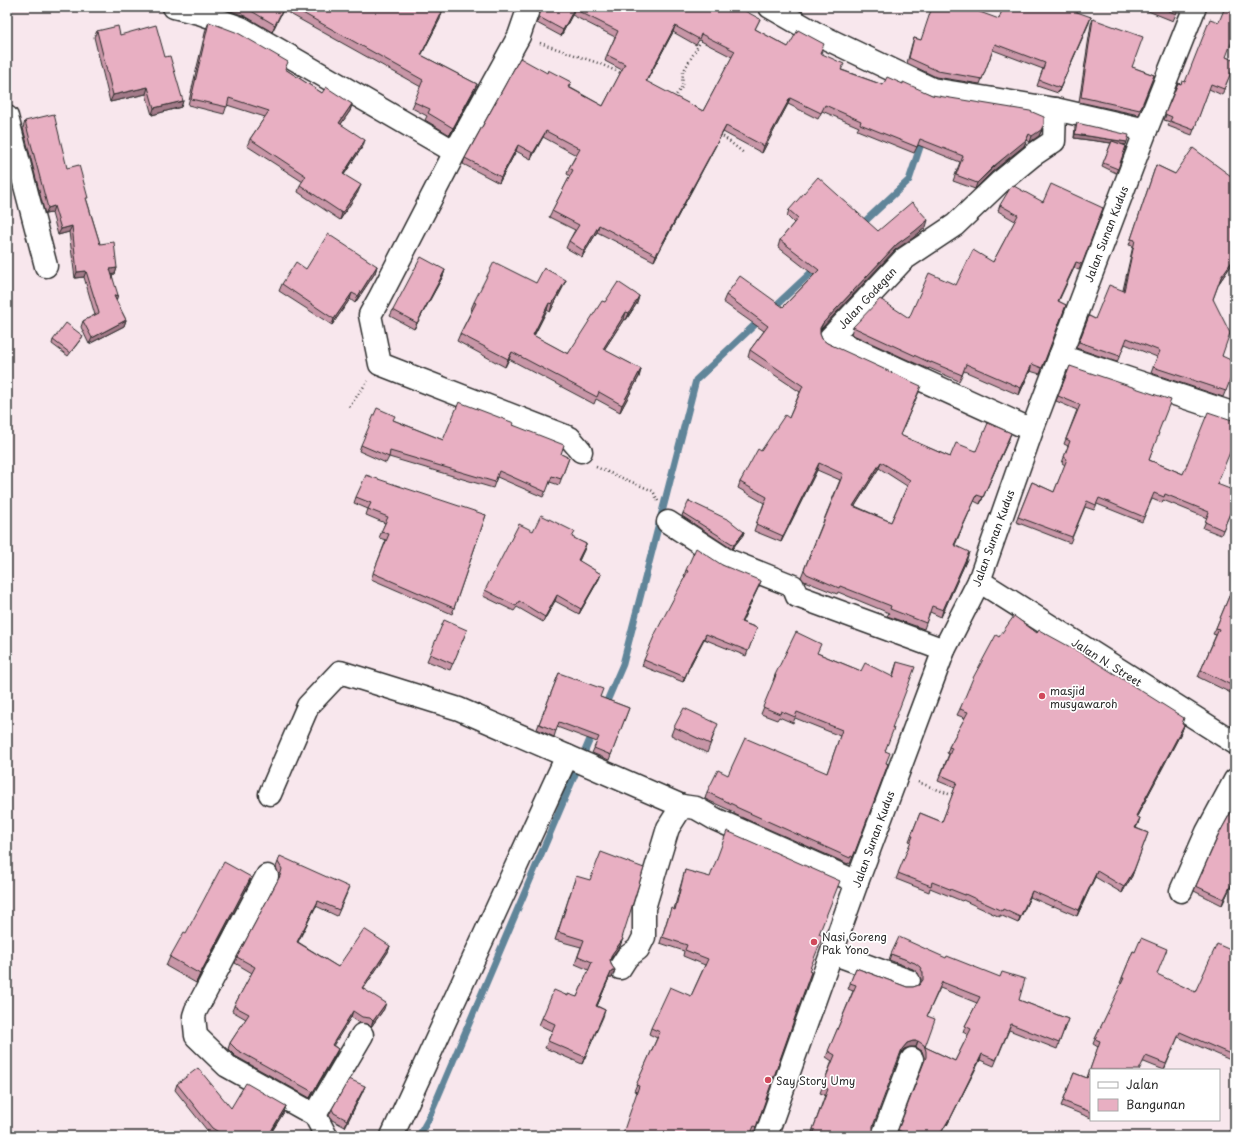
<svg xmlns="http://www.w3.org/2000/svg" width="1242" height="1143" font-family="'Playpen Sans',sans-serif">
	<rect width="100%" height="100%" fill="#f8e7ed"/>
	<filter id="ink" filterUnits="userSpaceOnUse"><feTurbulence type="fractalNoise" baseFrequency=".025" numOctaves="2"/><feDisplacementMap in="SourceGraphic" scale="8" xChannelSelector="R" yChannelSelector="G"/><feConvolveMatrix kernelMatrix="1 2 1 2 8 2 1 2 1" color-interpolation-filters="sRGB"/></filter>
	<g filter="url(#ink)">
		<g fill="none" stroke-linecap="round" stroke-linejoin="round">
			<g stroke="#608599" stroke-width="7">
				<polyline points="860,226 909,180 923,138"/>
				<polyline points="771,310 818,266"/>
				<polyline points="604,708 623,664 696,380 762,318"/>
				<polyline points="419,1136 428,1120 593,732"/>
			</g>
			<g stroke="#2b2b2b" stroke-width="25">
				<g id="minor">
					<polyline points="174,7 199,13 241,28 455,152"/>
					<polyline points="529,7 519,36 455,152 379,299 370,315 380,364 570,438 581,451"/>
					<polyline points="770,7 817,34 932,89 1055,109 1146,130"/>
					<polyline points="7,117 46,266"/>
					<polyline points="1060,356 1235,414"/>
					<polyline points="1032,430 830,338 904,259 955,225 1000,182 1033,155 1054,141 1055,109"/>
					<polyline points="668,522 725,559 793,586 797,596 944,650"/>
					<polyline points="979,581 1235,743"/>
					<polyline points="270,794 308,706 340,672 459,709 682,806"/>
					<polyline points="267,876 196,1010 194,1016 196,1036 227,1066 315,1115 326,1136"/>
					<polyline points="1181,891 1207,832 1235,780"/>
					<polyline points="832,953 909,981"/>
					<polyline points="620,968 627,957 638,949 644,937 644,908 668,828 682,806 696,808 715,819 857,882"/>
					<polyline points="315,1115 362,1035"/>
					<polyline points="392,1136 567,756"/>
					<polyline points="766,1136 857,882 944,650 979,581 1032,430 1146,130 1195,7"/>
					<polyline points="883,1136 912,1059"/>
				</g>
			</g>
			<g stroke="#2b2b2b" stroke-width="2.5" stroke-dasharray="1 3" stroke-linecap="butt">
				<polyline points="540,43 598,63 623,74"/>
				<polyline points="674,98 682,87 683,72 702,39"/>
				<polyline points="720,134 745,154"/>
				<polyline points="349,407 368,381"/>
				<polyline points="596,467 653,491 659,503"/>
				<polyline points="918,782 954,796"/>
			</g>
			<use href="#minor" stroke="#fff" stroke-width="22"/>
		</g>
		<g fill="#c896a7" stroke="#2b2b2b" fill-rule="evenodd">
			<polygon points="219,7 433,7 440,19 421,55 477,84 474,91 450,135 425,120 427,116 412,108 421,87 283,10 272,32 245,16"/>
			<path d="M541,7H685L690,10L760,19L755,29L788,47L822,51L821,53L842,70L883,85L903,84L932,95L1042,130L1039,136L1030,142L1027,140L1024,146L992,172L975,189L953,181L960,162L918,145L914,153L857,130L859,127L822,111L818,119L788,104L762,153L723,132L654,261L597,232L582,257L566,248L569,241L575,230L549,217L552,211L570,176L567,174L569,168L576,155L543,137L531,159L516,151L499,183L463,164L465,158L547,73L571,82L569,87L603,106L622,70L605,61L607,55L615,37L572,15L561,36L537,23L541,11ZM673,32L696,45L699,40L732,57L703,111L646,82Z"/>
			<polygon points="1138,7 1179,7 1173,21"/>
			<polygon points="1091,17 1058,93 1037,86 1043,69 993,50 980,84 936,77 907,63 912,44 914,38 921,40 999,19"/>
			<polygon points="1093,19 1132,67 1154,75 1139,115 1079,102 1091,24"/>
			<polygon points="209,22 285,69 322,93 352,104 350,111 341,124 363,146 344,175 358,192 340,220 298,192 300,185 303,182 247,146 250,139 265,117 227,105 224,114 188,105 206,29"/>
			<polygon points="97,31 120,35 165,57 183,101 181,107 152,115 146,94 110,102 94,37"/>
			<polygon points="1226,57 1235,61 1222,95 1209,89 1192,135 1168,126 1170,122 1164,120 1178,83 1181,84 1185,82"/>
			<polygon points="25,121 67,168 87,201 100,244 117,268 115,274 112,274 116,300 126,320 124,326 89,344 81,327 83,321 95,315 84,277 75,278 69,232 58,235 52,213 45,214 23,128"/>
			<polygon points="1077,123 1126,145 1122,145 1126,146 1116,173 1102,166 1111,143 1074,138 1075,127"/>
			<polygon points="1156,165 1175,174 1235,179 1235,260 1219,283 1213,299 1222,356 1235,368 1223,397 1151,373 1157,357 1125,344 1117,362 1076,348 1089,316 1095,319 1123,290 1133,246 1129,245"/>
			<polygon points="1043,202 1103,208 1079,270 1074,268 1058,301 1066,305 1040,374 1030,371 1019,395 964,371 959,381 929,368 928,369 851,334 853,327 909,318 956,285 993,262 1015,221 998,211 1000,205"/>
			<path d="M789,210L878,231L926,227L913,238L895,250L821,329L820,334L822,339L827,343L919,392L900,435L950,457L976,451L1009,439L980,504L974,501L954,545L967,559L941,617L930,612L924,629L887,616L889,613L838,592L837,594L804,581L801,577L840,480L817,470L781,542L754,531L764,503L738,488L740,482L761,451L789,418L800,392L748,357L750,350L764,331L723,302L726,295L783,307L814,275L778,247L780,240L794,223L787,216ZM879,468L907,486L891,522L855,506Z"/>
			<polygon points="377,266 375,273 355,303 350,299 332,325 279,291 282,284 306,269"/>
			<polygon points="445,270 443,276 414,329 390,316 393,310"/>
			<polygon points="536,283 563,287 550,312 547,310 534,336 568,354 605,302 639,296 637,303 626,320 624,319 604,350 641,369 639,377 620,412 596,399 594,404 509,359 505,367 457,341 460,334 472,310 471,309 474,302"/>
			<polygon points="83,336 81,339 68,356 52,344 53,340"/>
			<polygon points="1070,366 1158,433 1149,460 1183,474 1217,484 1235,501 1221,535 1203,528 1207,518 1163,500 1162,503 1152,499 1142,522 1097,504 1094,510 1085,507 1070,543 1016,522 1032,482 1054,492 1065,465 1062,463 1068,446 1064,444 1077,410 1056,401"/>
			<polygon points="393,420 443,440 513,425 561,454 569,458 559,485 550,482 543,497 497,477 493,488 389,457 386,463 359,451 361,445"/>
			<polygon points="356,497 486,515 452,614 371,579 386,540 379,538 385,523 366,515 368,509 354,503"/>
			<polygon points="683,513 744,532 743,535 732,549 682,516"/>
			<polygon points="533,531 573,538 586,544 584,550 579,561 601,574 599,579 579,614 555,601 543,622 517,607 514,611 483,596 485,590"/>
			<polygon points="722,565 759,586 742,622 757,628 746,656 704,639 689,668 683,682 642,666 644,660 685,577 684,576 686,570"/>
			<polygon points="1235,582 1235,695 1198,677 1216,635 1213,634 1216,628"/>
			<polygon points="467,630 450,670 427,661 430,654"/>
			<polygon points="1037,633 1184,725 1182,731 1137,816 1138,824 1136,828 1148,833 1132,876 1122,893 1095,877 1077,916 1054,906 1053,907 1030,897 1018,923 1000,915 1000,917 963,900 962,901 930,888 929,892 896,879 911,842 909,841 920,813 942,822 955,788 938,781 949,754 947,753 949,747 965,718 957,715 960,709 999,637"/>
			<polygon points="817,653 861,671 892,677 897,662 892,728 885,751 886,763 888,764 850,864 848,863 848,864 734,814 734,812 705,799 707,792 728,775 827,773 840,736 795,718 793,723 779,717 777,720 761,714 774,682 773,681 775,675"/>
			<polygon points="559,673 600,697 629,708 609,760 592,753 597,742 557,727 554,737 537,729"/>
			<polygon points="674,727 715,732 707,753 671,735"/>
			<polygon points="1235,805 1235,883 1233,882 1222,905 1194,891 1196,886"/>
			<polygon points="278,862 347,893 337,916 316,906 298,942 338,967 390,946 388,952 363,989 384,1009 371,1027 368,1024 360,1023 351,1017 333,1045 338,1049 336,1054 310,1098 235,1056 228,1049 230,1043 246,1019 232,1011 234,1006 252,973 235,963 237,957 279,879 279,875 276,867"/>
			<polygon points="685,870 819,934 809,971 811,972 754,1133 634,1091 657,1038 649,1034 651,1028 691,996 705,965 683,956 684,951 660,943 669,914 674,909"/>
			<polygon points="576,876 622,938 620,946 610,960 612,966 615,970 612,978 609,978 597,1006 605,1010 582,1064 545,1048 552,1031 539,1025 542,1018 568,996 577,997 589,970 575,964 581,947 555,940"/>
			<polygon points="251,877 248,886 196,983 166,966 170,957"/>
			<polygon points="1133,951 1135,952 1157,975 1195,992 1235,952 1235,1062 1178,1037 1164,1070 1144,1062 1091,1070 1091,1118 1061,1106 1074,1073 1087,1078 1098,1047 1093,1044 1095,1039 1122,984 1120,983"/>
			<path d="M891,954L1019,1000L1068,1019L1057,1049L1009,1030L994,1066L980,1060L947,1125L946,1124L940,1136H896L924,1063V1057L922,1051L916,1047H910L904,1049L812,1136L811,1135L825,1095L820,1093L832,1061L826,1057L853,991L848,989L856,968L907,987H913L919,985L921,982V979L918,973L913,969L889,960ZM940,988L977,1003L965,1026L963,1032L968,1035L955,1061L925,1047L927,1016Z"/>
			<polygon points="177,1084 231,1108 286,1106 284,1112 269,1136 212,1136 210,1134 175,1090"/>
			<polygon points="365,1086 362,1093 345,1127 332,1120 329,1115 332,1109"/>
		</g>
		<g fill="#a27a88" stroke="#2b2b2b">
			<polygon points="284,7 283,10 272,32 275,25"/>
			<polygon points="574,9 572,15 561,36 563,30"/>
			<polygon points="442,12 440,19 418,62 421,55"/>
			<polygon points="1091,17 1089,23 1058,93 1060,88"/>
			<polygon points="675,26 673,32 643,88 646,81"/>
			<polygon points="477,84 474,91 450,135 453,128"/>
			<polygon points="148,87 146,94 110,102 113,95"/>
			<polygon points="790,98 788,104 762,153 764,146"/>
			<polygon points="183,101 181,107 152,115 154,108"/>
			<polygon points="352,104 350,111 337,130 339,123"/>
			<polygon points="1044,124 1039,136 1030,142 1032,136"/>
			<polygon points="726,126 723,132 654,261 656,255"/>
			<polygon points="546,131 543,137 531,159 533,153"/>
			<polygon points="1029,134 1024,146 992,172 975,189 977,183"/>
			<polygon points="1075,134 1127,142 1126,145 1074,138"/>
			<polygon points="365,140 363,146 340,180 343,174"/>
			<polygon points="518,145 516,151 499,183 501,177"/>
			<polygon points="361,185 358,192 340,220 342,213"/>
			<polygon points="54,206 52,213 45,214 48,208"/>
			<polygon points="928,220 926,227 913,238 895,250 821,329 818,335 823,323 897,244"/>
			<polygon points="599,225 597,232 582,257 584,251"/>
			<polygon points="72,226 69,232 58,235 61,229"/>
			<polygon points="1235,257 1235,260 1219,283 1221,277"/>
			<polygon points="1076,262 1074,268 1056,307 1058,301"/>
			<polygon points="377,266 375,273 355,303 358,296"/>
			<polygon points="117,268 115,274 108,275 110,269"/>
			<polygon points="445,270 443,276 414,329 417,323"/>
			<polygon points="86,271 84,277 75,278 77,272"/>
			<polygon points="566,280 563,287 550,312 552,304"/>
			<polygon points="352,293 350,299 332,325 334,319"/>
			<polygon points="118,295 116,301 114,296"/>
			<polygon points="639,296 637,303 626,320 629,313"/>
			<polygon points="549,303 547,310 530,343 533,335"/>
			<polygon points="626,312 624,319 600,356 603,349"/>
			<polygon points="126,320 124,326 89,344 92,338"/>
			<polygon points="512,352 509,359 505,367 508,359"/>
			<polygon points="1032,364 1030,371 1019,395 1021,388"/>
			<polygon points="641,369 639,377 620,412 622,405"/>
			<polygon points="1011,433 1009,439 980,504 983,497"/>
			<polygon points="881,462 879,468 851,512 853,506"/>
			<polygon points="819,463 817,470 781,542 783,536"/>
			<polygon points="977,495 974,501 952,552 954,545"/>
			<polygon points="744,532 743,535 732,549 734,545"/>
			<polygon points="586,544 584,550 576,566 578,560"/>
			<polygon points="969,552 967,559 941,617 943,610"/>
			<polygon points="601,574 599,579 579,614 581,609"/>
			<polygon points="761,581 759,586 739,627 741,622"/>
			<polygon points="557,595 555,601 543,622 545,617"/>
			<polygon points="706,634 704,639 689,668 683,682 691,662"/>
			<polygon points="1184,725 1182,731 1134,822 1136,816"/>
			<polygon points="1140,818 1138,824 1132,834"/>
			<polygon points="1134,870 1132,876 1122,893 1124,887"/>
			<polygon points="1097,871 1095,877 1077,916 1079,910"/>
			<polygon points="251,877 248,886 196,983 200,974"/>
			<polygon points="1235,877 1233,882 1222,905 1224,899"/>
			<polygon points="1032,891 1030,897 1018,923 1020,917"/>
			<polygon points="318,901 316,906 295,947 297,942"/>
			<polygon points="623,939 620,946 609,961 612,954"/>
			<polygon points="390,946 388,952 360,994 362,988"/>
			<polygon points="612,970 615,970 612,978 609,978 594,1013"/>
			<polygon points="386,1003 384,1009 371,1027 373,1021"/>
			<polygon points="605,1010 603,1017 582,1064 585,1057"/>
			<polygon points="353,1011 351,1017 330,1051 332,1045"/>
			<polygon points="913,1041 918,1041 916,1047 910,1047 904,1049 900,1055 902,1049 907,1043"/>
			<polygon points="338,1049 336,1054 310,1098 313,1092"/>
			<polygon points="982,1054 980,1060 947,1125 950,1119"/>
			<polygon points="365,1086 362,1093 345,1127 347,1120"/>
			<polygon points="286,1106 284,1112 269,1136 268,1136"/>
		</g>
		<g fill="#e8afc2" stroke="#2b2b2b" fill-rule="evenodd">
			<polygon points="241,7 284,7 275,25 248,9"/>
			<polygon points="292,7 433,7 442,12 421,55 477,84 453,128 428,113 430,109 414,102 423,80"/>
			<path d="M542,7H685L690,10L691,7H738L760,19L755,29L788,47L798,30L824,44L820,53L844,64L841,70L883,85L887,77L903,84V82L932,95L1030,111L1044,117V124L1041,130L1032,136L1029,134L1026,140L994,166L977,183L956,175L963,156L920,139L917,147L860,124L861,121L825,105L821,113L790,98L764,146L726,126L656,255L599,225L584,251L569,241L579,225L552,211L573,170L569,168L580,149L546,131L533,153L518,145L501,177L465,158L520,58L547,73L548,70L571,82L568,87L603,106L625,64L607,55L618,31L574,9L563,30L539,17ZM675,26L699,39L701,34L735,51L703,111L646,81Z"/>
			<polygon points="932,7 966,7 999,19 1003,7 1063,7 1091,17 1060,88 1039,80 1045,63 995,44 982,79 938,71 909,58 914,38 921,40"/>
			<polygon points="1160,7 1179,7 1176,14"/>
			<polygon points="1225,7 1235,7 1235,33 1226,57 1235,61 1235,63 1224,89 1211,84 1194,130 1170,121 1172,117 1165,114 1178,83 1181,84 1182,81 1185,82 1210,19 1219,22"/>
			<polygon points="1093,19 1143,37 1132,67 1154,75 1140,110 1081,97"/>
			<polygon points="209,22 238,33 288,62 285,69 322,93 326,87 352,104 339,123 365,140 343,174 361,185 342,213 300,185 306,176 250,139 269,111 229,98 227,107 191,99"/>
			<polygon points="156,25 165,57 170,56 183,101 154,108 148,87 113,95 97,31 118,26 120,35"/>
			<polygon points="54,114 67,168 79,165 88,198 86,198 100,244 114,242 117,268 110,269 118,295 114,296 126,320 92,338 83,321 99,313 86,271 77,272 72,226 61,229 54,206 48,208 25,121"/>
			<polygon points="1077,123 1129,135 1127,142 1075,134"/>
			<polygon points="1112,141 1126,146 1118,169 1103,163"/>
			<polygon points="1193,148 1235,179 1235,257 1221,277 1213,299 1230,333 1222,356 1235,362 1235,367 1226,391 1153,367 1160,351 1127,338 1120,356 1079,342 1089,316 1095,319 1109,285 1124,291 1135,240 1131,239 1156,165 1175,174"/>
			<path d="M818,177L878,231L912,202L928,220L915,231L897,244L823,323L820,328V334L822,339L827,343L921,386L900,435L950,457L956,443L976,451L988,423L1011,433L983,497L977,495L954,545L969,552L943,610L932,606L926,623L890,609L891,606L840,586L839,588L807,574L804,570L843,474L819,463L783,536L756,524L767,497L740,482L758,449L761,451L785,415L789,418L803,386L750,350L768,326L726,295L740,276L783,307L819,270L780,240L798,218L789,210ZM881,462L910,480L891,522L853,506Z"/>
			<polygon points="1051,184 1103,208 1082,264 1076,262 1058,301 1066,305 1042,368 1032,364 1021,388 966,364 962,375 931,362 931,363 853,327 880,299 909,318 929,273 956,285 973,250 993,262 1018,215 1000,205 1012,185 1043,202"/>
			<polygon points="328,234 377,266 358,296 352,293 334,319 282,284 296,262 306,269"/>
			<polygon points="421,257 445,270 417,323 393,310"/>
			<polygon points="494,262 536,283 544,268 566,280 552,304 549,303 533,335 568,354 602,301 605,302 618,282 639,296 629,313 626,312 603,349 641,369 622,405 599,392 597,397 512,352 508,359 460,334 476,303 474,302"/>
			<polygon points="66,323 83,336 70,353 53,340"/>
			<polygon points="1070,366 1171,400 1158,433 1159,433 1149,460 1183,474 1208,412 1235,421 1235,440 1217,484 1235,491 1235,501 1223,530 1205,522 1209,512 1165,494 1164,497 1154,493 1144,517 1099,498 1096,505 1087,501 1072,537 1018,517 1032,482 1054,492 1067,459 1064,457 1070,441 1066,439 1080,405 1058,396"/>
			<polygon points="459,402 514,423 513,425 564,445 561,454 569,458 561,479 552,476 546,492 499,471 495,482 390,451 389,457 361,445 377,408 395,416 393,420 443,440"/>
			<polygon points="366,475 486,515 454,608 373,573 389,534 381,532 388,517 368,509 371,503 356,497"/>
			<polygon points="689,501 729,520 744,532 734,545 683,513"/>
			<polygon points="541,515 575,532 572,537 586,544 578,560 601,574 581,609 557,595 545,617 519,601 516,606 485,590 519,524 533,531"/>
			<polygon points="696,548 722,565 761,581 741,622 757,628 748,651 706,634 691,662 685,677 644,660 655,634 688,571 686,570"/>
			<polygon points="1235,582 1235,687 1201,670 1219,629 1216,628"/>
			<polygon points="1014,616 1037,633 1039,630 1083,654 1184,718 1182,724 1184,725 1136,816 1140,818 1135,828 1148,833 1134,870 1124,887 1097,871 1079,910 1056,900 1055,901 1032,891 1020,917 1003,909 1002,911 965,894 965,895 932,882 931,886 898,873 913,836 911,836 920,813 942,822 957,782 941,775 952,748 949,747 968,712 960,709 973,678 996,635 999,637"/>
			<polygon points="444,620 467,630 453,664 430,654"/>
			<polygon points="796,632 821,644 817,653 861,671 865,663 893,677 897,662 915,667 892,728 894,728 885,751 890,753 886,763 888,764 853,857 851,856 850,858 736,807 736,806 707,792 718,770 728,775 745,738 827,773 842,730 797,712 795,717 781,711 780,714 763,707 776,675 775,675"/>
			<polygon points="559,673 603,689 600,697 629,708 611,755 594,748 599,737 559,722 556,731 539,724"/>
			<polygon points="684,708 718,724 710,744 674,727"/>
			<polygon points="1235,805 1235,877 1224,899 1196,886 1220,832"/>
			<polygon points="727,831 840,881 819,934 823,936 809,971 811,972 756,1127 754,1126 750,1136 622,1136 639,1086 636,1085 660,1032 651,1028 670,987 691,996 708,959 685,950 687,945 662,937 671,908 675,910 685,870 710,877"/>
			<polygon points="601,852 644,868 622,938 623,939 612,954 610,960 612,966 615,970 612,970 596,1006 605,1010 585,1057 548,1041 555,1024 542,1018 554,990 568,996 568,994 577,997 592,962 578,956 584,940 558,932 576,876 590,880"/>
			<polygon points="280,856 349,887 339,910 318,901 297,942 338,967 364,929 390,946 362,988 386,1003 373,1021 370,1018 362,1017 353,1011 332,1045 338,1049 313,1092 237,1050 230,1043 249,1014 234,1006 255,967 237,957 280,876 282,869 278,862"/>
			<polygon points="224,862 251,877 200,974 170,957 184,932 186,933"/>
			<path d="M899,937L946,958L947,956L1000,977L1002,972L1025,979L1019,1000L1068,1019L1059,1043L1011,1024L996,1060L982,1054L950,1119H949L939,1136H904L905,1133L898,1130L926,1057V1051L924,1045L918,1041H913L907,1043L902,1049L873,1126V1133L872,1136H812L815,1130L813,1129L828,1089L822,1087L835,1055L828,1051L856,985L850,983L856,968L907,987H913L919,985L923,980V973L920,967L915,963L891,954ZM942,982L980,997L965,1026L971,1029L955,1061L925,1047L935,1019L927,1016Z"/>
			<polygon points="1141,938 1167,949 1157,974 1195,992 1217,944 1235,952 1235,1056 1180,1032 1166,1064 1146,1056 1139,1070 1091,1070 1091,1112 1063,1101 1074,1073 1087,1078 1100,1041 1095,1039 1124,978 1122,978 1133,951 1135,952"/>
			<polygon points="198,1068 231,1108 246,1083 286,1106 268,1136 225,1136 212,1128 177,1084"/>
			<polygon points="349,1079 365,1086 347,1120 334,1113 332,1109"/>
			<polygon points="104,1133 108,1136 101,1136"/>
		</g>
	</g>
	<g fill="#d1495b" stroke="#fff" stroke-width="1.5">
		<circle cx="1042" cy="696" r="4"/>
		<circle cx="814" cy="942" r="4"/>
		<circle cx="768" cy="1080" r="4"/>
	</g>
	<g text-anchor="middle" dominant-baseline="central" stroke-width="3.5" stroke-linejoin="round" paint-order="stroke">
		<g font-size="11" fill="#2b2b2b" stroke="#fff">
			<text transform="translate(1106 234) rotate(-69)">Jalan Sunan Kudus</text>
			<text transform="translate(867 298) rotate(-47)">Jalan Godegan</text>
			<text transform="translate(993 538) rotate(-70)">Jalan Sunan Kudus</text>
			<text transform="translate(1107 662) rotate(32)">Jalan N. Street</text>
			<text transform="translate(873 839) rotate(-70)">Jalan Sunan Kudus</text>
		</g>
		<g font-size="11" fill="#2b2b2b" stroke="#fff" text-anchor="start">
			<text x="1050" y="690">masjid<tspan x="1050" dy="13">musyawaroh</tspan></text>
			<text x="822" y="936">Nasi Goreng<tspan x="822" dy="13">Pak Yono</tspan></text>
			<text x="776" y="1080">Say Story Umy</text>
		</g>
	</g>
	<rect width="1242" height="1143" fill="none" stroke="#fff" stroke-width="24"/>
	<rect x="12" y="12" width="1218" height="1119" fill="none" stroke="#2b2b2b" stroke-width="1.5" filter="url(#ink)"/>
	<rect x="1090" y="1069" width="130" height="52" fill="#ffffff" stroke="#aaaaaa"/>
	<rect x="1098" y="1082" width="20" height="6" fill="#ffffff" stroke="#aaaaaa"/>
	<text x="1126" y="1089" font-size="12" fill="#2b2b2b">Jalan</text>
	<rect x="1098" y="1099" width="20" height="12" fill="#e8afc2" stroke="#aaaaaa"/>
	<text x="1126" y="1109" font-size="12" fill="#2b2b2b">Bangunan</text>
</svg>
